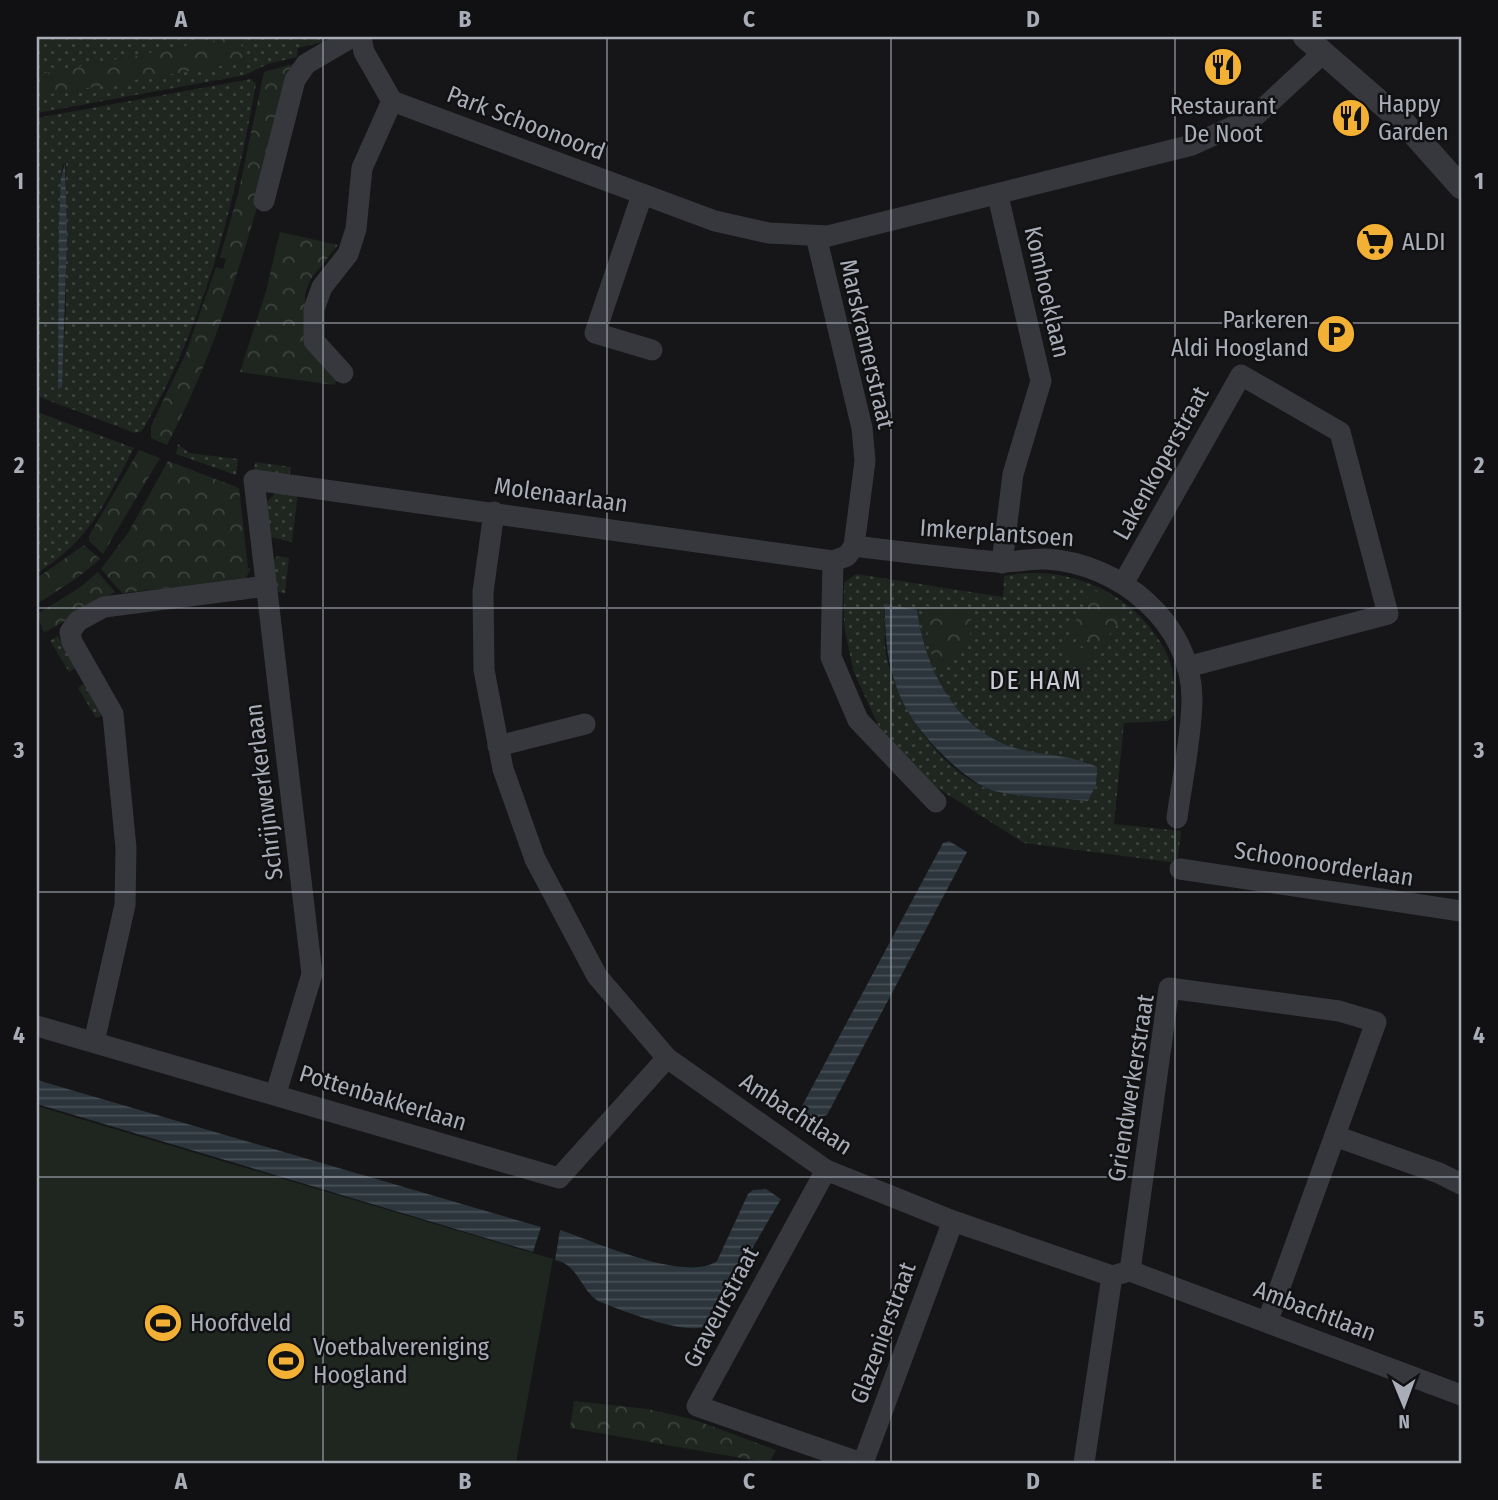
<svg xmlns="http://www.w3.org/2000/svg" width="1498" height="1500" font-family="'Fira Sans Condensed',sans-serif">
	<defs>
		<pattern id="grass-dots" width="8" height="8" patternUnits="userSpaceOnUse" patternTransform="scale(1.75)"><rect width="8" height="8" fill="#1e261f"/><path d="M2 2h.1M6 6h.1" fill="none" stroke="#3c433d" stroke-width="1.8" stroke-linecap="round"/></pattern>
		<pattern id="forest-crowns" width="20" height="18" patternUnits="userSpaceOnUse" patternTransform="scale(1.75)"><rect width="20" height="18" fill="#1e261f"/><path d="M2 6a3 3 0 1 1 6 0M12 15a3 3 0 1 1 6 0" fill="none" stroke="#3c433d"/></pattern>
		<pattern id="water-rules" width="6" height="5" patternUnits="userSpaceOnUse" patternTransform="scale(1.75)"><rect width="6" height="5" fill="#2c353c"/><path d="M0 2.5h6" fill="none" stroke="#485056"/></pattern>
	</defs>
	<rect width="100%" height="100%" fill="#161618"/>
	<g fill="url(#grass-dots)" fill-rule="evenodd">
		<polygon points="37,37 232,37 42,74 183,71 244,62 240,37 327,37 326,41 298,48 297,57 268,64 245,75 37,113"/>
		<path d="M251,79L256,84C235,202 204,327 142,431L135,433L37,396V118ZM66,163V309L61,388H58L61,178L63,164Z"/>
		<path d="M37,412L134,448C106,501 90,541 37,573Z"/>
		<polygon points="178,444 189,453 238,459 236,475 176,454"/>
		<polygon points="255,462 291,467 289,477 254,472"/>
		<polygon points="276,492 298,493 292,542 270,537 265,504"/>
		<polygon points="278,556 289,558 285,593 278,592 273,560"/>
		<path d="M856,574L1003,597L1004,576C1068,563 1135,593 1165,650C1175,669 1175,694 1175,714L1168,721L1124,723L1114,824L1181,831L1177,863L1024,843L928,782L879,727L853,670L844,625V583ZM885,605L917,610C924,662 948,718 999,742C1026,754 1059,757 1088,762L1096,785L1088,801C1059,798 1018,798 991,790C942,774 898,706 887,659C883,641 885,623 885,605Z"/>
		<polygon points="58,636 77,667 69,672 50,641"/>
		<polygon points="85,683 104,714 96,718 78,688"/>
	</g>
	<g fill="url(#forest-crowns)">
		<polygon points="232,37 240,37 244,62 45,95 41,74"/>
		<path d="M300,62C259,191 231,325 167,445L151,438V426L186,353L216,267L223,269L226,259L220,257L238,194L264,72Z"/>
		<polygon points="280,232 338,245 310,280 305,294 305,338 339,370 335,385 240,372 266,291"/>
		<polygon points="139,450 160,458 103,554 89,541 89,536"/>
		<polygon points="168,461 239,488 248,568 251,568 245,580 122,593 101,569 128,533"/>
		<polygon points="84,545 100,559 77,578 37,604 37,578"/>
		<polygon points="98,572 115,592 44,633 37,614 79,588"/>
		<polygon points="1092,589 1129,610 1101,645 1070,632"/>
		<path d="M925,606L971,612C971,648 969,651 939,671L929,648Z"/>
		<polygon points="574,1401 648,1409 695,1420 776,1450 769,1463 570,1428"/>
	</g>
	<g fill="#1e261f">
		<polygon points="1067,639 1093,655 1086,666 1060,650"/>
		<polygon points="37,1106 553,1259 516,1463 37,1463"/>
	</g>
	<g fill="url(#water-rules)">
		<polygon points="65,163 67,238 62,387 58,389 59,225 61,178"/>
		<path d="M885,604L917,610C925,669 956,732 1019,749C1044,756 1073,755 1097,767L1096,785L1088,801C1059,798 1018,798 991,790C975,784 959,770 947,759C898,712 884,671 885,604Z"/>
		<polygon points="949,841 967,852 827,1115 816,1118 805,1114 802,1106 943,843"/>
		<polygon points="37,1080 541,1227 533,1252 37,1104"/>
		<path d="M766,1189L781,1199L707,1326C686,1336 620,1310 598,1301C580,1289 578,1264 555,1260L560,1230C596,1242 686,1283 717,1261L748,1194L753,1190Z"/>
	</g>
	<g fill="none" stroke-linecap="round" stroke-linejoin="round">
		<g stroke="#37383d" stroke-width="21">
			<polyline points="392,101 715,221 769,233 828,236 1192,145 1254,117 1323,53"/>
			<polyline points="642,195 595,333 652,350"/>
			<polyline points="998,196 1041,381 1013,474 1002,563"/>
			<polyline points="264,201 295,80 306,64 352,37"/>
			<polyline points="343,373 314,341 314,309 322,287 348,254 356,229 362,168 392,101 364,52 361,37"/>
			<polyline points="494,512 483,592 484,670 503,769 535,859 597,976 667,1058 826,1170 953,1221 1112,1276 1130,1271 1461,1395"/>
			<path d="M854,546C902,552 950,558 998,562C1014,563 1030,558 1046,559C1119,563 1193,623 1192,701C1191,740 1182,780 1177,818"/>
			<polyline points="833,561 831,657 858,720 936,802"/>
			<polyline points="1124,582 1241,375 1340,432 1388,614 1187,667"/>
			<polyline points="498,746 585,724"/>
			<polyline points="1180,869 1461,911"/>
			<polyline points="37,1026 559,1178 667,1058"/>
			<polyline points="94,1042 125,905 126,848 113,714 72,642 70,632 78,621 104,607 267,586"/>
			<polyline points="276,1093 312,974 254,480 833,561 847,556 854,546 865,461 862,428 816,236"/>
			<polyline points="1335,1136 1439,1173 1461,1184"/>
			<polyline points="826,1170 697,1406 861,1463"/>
			<polyline points="1130,1271 1169,988 1339,1011 1376,1022 1268,1320"/>
			<polyline points="863,1463 953,1221"/>
			<polyline points="1084,1463 1112,1276"/>
		</g>
		<polyline stroke="#37383d" stroke-width="24" points="1305,37 1405,124 1461,187"/>
	</g>
	<path fill="none" stroke="#a8adb8" stroke-width="2" stroke-opacity="0.55" d="M323,37V1463M607,37V1463M891,37V1463M1175,37V1463M37,323H1461M37,608H1461M37,892H1461M37,1177H1461"/>
	<defs>
		<g id="restaurant-disc" transform="scale(2.0125)"><circle r="9.5" fill="#f2b134" stroke="#111113"/><path d="M-5-6h1v4h1v-4h1v4h1v-4h1v5L-1.5 .5V6h-2V.5L-5-1ZM5-6V6H3V1.5H1.5Q1.5-4 5-6Z" fill="#111"/></g>
		<g id="supermarket-disc" transform="scale(2.0125)"><circle r="9.5" fill="#f2b134" stroke="#111113"/><path d="M-6-5.5h2.5l.6 2H6L4.5 2H-2.5L-4.4-4H-6ZM-1.5 3.2a1.3 1.3 0 1 0 .1 0ZM3 3.2a1.3 1.3 0 1 0 .1 0Z" fill="#111"/></g>
		<g id="parking-disc" transform="scale(2.0125)"><circle r="9.5" fill="#f2b134" stroke="#111113"/><path d="M-3.5-5.5H1a3.5 3.5 0 0 1 0 7H-1V5.5H-3.5ZM-1-3.4V-.6H.8a1.4 1.4 0 0 0 0-2.8Z" fill="#111"/></g>
		<g id="stadium-disc" transform="scale(2.0125)"><circle r="9.5" fill="#f2b134" stroke="#111113"/><path d="M0-5a6.5 5 0 1 0 0 10a6.5 5 0 1 0 0-10ZM-3.5-1.8h7v3.6h-7Z" fill="#111"/></g>
	</defs>
	<g fill-rule="evenodd">
		<use href="#restaurant-disc" x="1223" y="67"/>
		<use href="#restaurant-disc" x="1351" y="118"/>
		<use href="#supermarket-disc" x="1375" y="242"/>
		<use href="#parking-disc" x="1336" y="334"/>
		<use href="#stadium-disc" x="163" y="1323"/>
		<use href="#stadium-disc" x="286" y="1361"/>
	</g>
	<g text-anchor="middle" dominant-baseline="central" stroke-width="5" stroke-linejoin="round" paint-order="stroke">
		<g font-size="24" fill="#a8adb8" stroke="#111113" text-anchor="start">
			<text x="1378" y="104">Happy<tspan x="1378" dy="28">Garden</tspan></text>
			<text x="1223" y="106" text-anchor="middle">Restaurant<tspan x="1223" dy="28">De Noot</tspan></text>
			<text x="1402" y="242">ALDI</text>
			<text x="1309" y="320" text-anchor="end">Parkeren<tspan x="1309" dy="28">Aldi Hoogland</tspan></text>
			<text x="190" y="1323">Hoofdveld</text>
			<text x="313" y="1347">Voetbalvereniging<tspan x="313" dy="28">Hoogland</tspan></text>
		</g>
		<g font-size="24" fill="#a8adb8" stroke="#111113">
			<text transform="translate(526 123) rotate(21)">Park Schoonoord</text>
			<text transform="translate(1047 292) rotate(77)">Komhoeklaan</text>
			<text transform="translate(867 344) rotate(77)">Marskramerstraat</text>
			<text transform="translate(1161 463) rotate(-61)">Lakenkoperstraat</text>
			<text transform="translate(561 495) rotate(8)">Molenaarlaan</text>
			<text transform="translate(997 533) rotate(4)">Imkerplantsoen</text>
			<text transform="translate(264 792) rotate(-97)">Schrijnwerkerlaan</text>
			<text transform="translate(1324 864) rotate(9)">Schoonoorderlaan</text>
			<text transform="translate(1131 1088) rotate(-81)">Griendwerkerstraat</text>
			<text transform="translate(383 1098) rotate(17)">Pottenbakkerlaan</text>
			<text transform="translate(796 1114) rotate(33)">Ambachtlaan</text>
			<text transform="translate(721 1307) rotate(-62)">Graveurstraat</text>
			<text transform="translate(1315 1311) rotate(21)">Ambachtlaan</text>
			<text transform="translate(883 1333) rotate(-70)">Glazenierstraat</text>
		</g>
		<g font-size="26" letter-spacing="2" fill="#c9ccd4" stroke="#111113">
			<text x="1036" y="680">DE HAM</text>
		</g>
	</g>
	<rect width="1498" height="1500" fill="none" stroke="#111113" stroke-width="77"/>
	<g transform="translate(1404 1405) rotate(179)" stroke="#111113" stroke-width="5" paint-order="stroke">
	<path d="M0-5L12 26L0 18L-12 26Z" fill="#a8adb8"/>
	<text y="-10" font-size="19" font-weight="bold" text-anchor="middle" fill="#a8adb8">N</text>
	</g>
	<rect x="38" y="38" width="1422" height="1424" fill="none" stroke="#a8adb8" stroke-width="2.5"/>
	<g font-size="23" text-anchor="middle" font-weight="bold" fill="#a8adb8">
		<text x="181" y="27">A</text>
		<text x="465" y="27">B</text>
		<text x="749" y="27">C</text>
		<text x="1033" y="27">D</text>
		<text x="1317" y="27">E</text>
		<text x="19" y="189">1</text>
		<text x="1479" y="189">1</text>
		<text x="19" y="473">2</text>
		<text x="1479" y="473">2</text>
		<text x="19" y="758">3</text>
		<text x="1479" y="758">3</text>
		<text x="19" y="1043">4</text>
		<text x="1479" y="1043">4</text>
		<text x="19" y="1327">5</text>
		<text x="1479" y="1327">5</text>
		<text x="181" y="1489">A</text>
		<text x="465" y="1489">B</text>
		<text x="749" y="1489">C</text>
		<text x="1033" y="1489">D</text>
		<text x="1317" y="1489">E</text>
	</g>
</svg>
